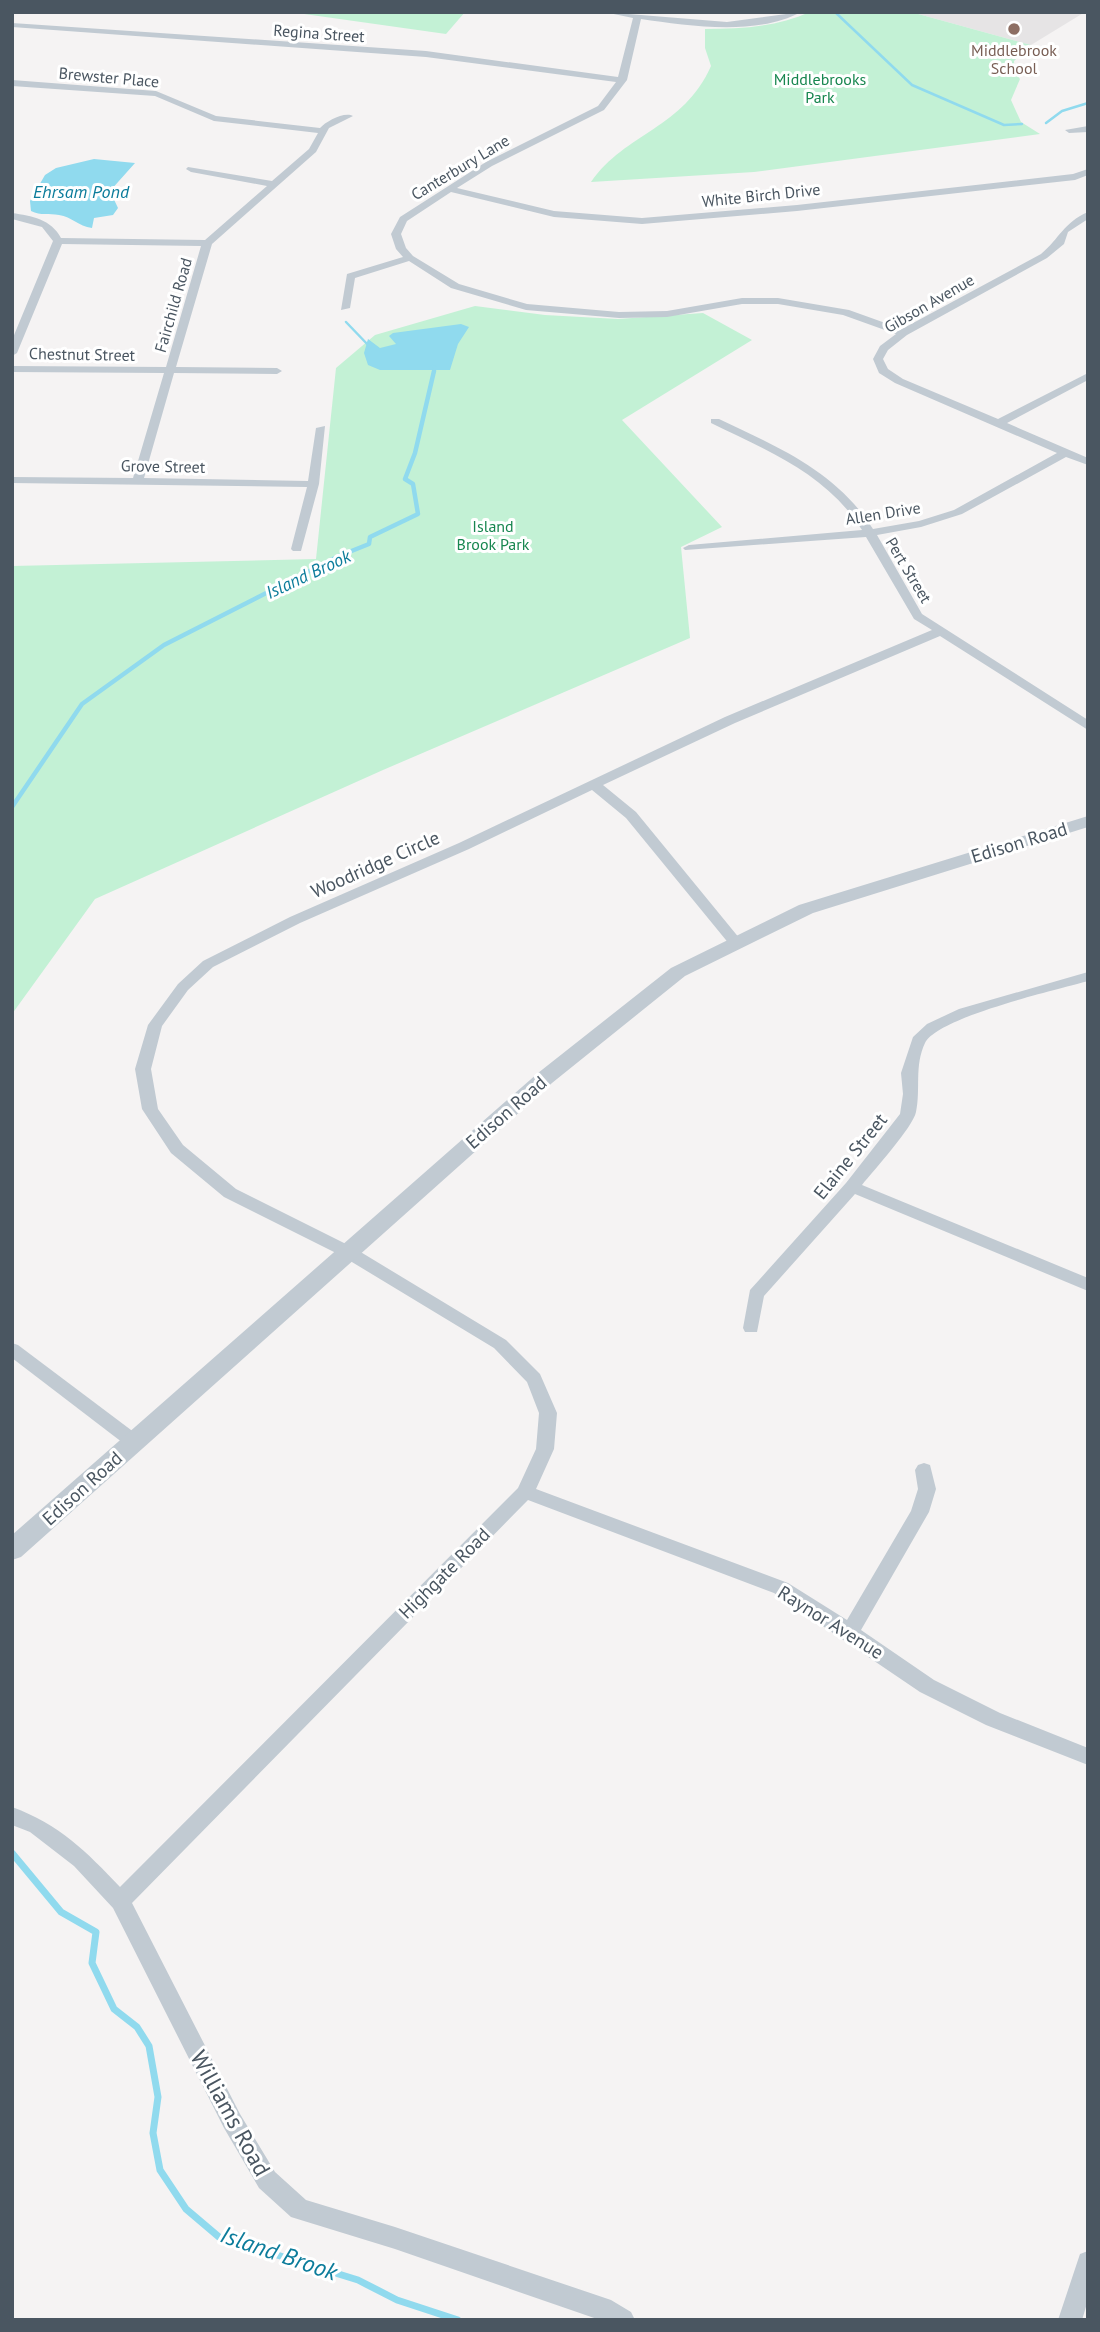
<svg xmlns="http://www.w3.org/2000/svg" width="1100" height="2332" font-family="'PT Sans',sans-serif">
	<rect width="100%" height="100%" fill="#f5f3f3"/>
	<polygon fill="#e6e4e5" points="911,12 1085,12 1031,45"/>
	<g fill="#c3f1d5">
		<polygon points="290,12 465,12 446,34"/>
		<path d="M810,12H911L1031,45L1014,61L1015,73L1020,79L1011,100L1021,122L1040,134L754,172L591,182C626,132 683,129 711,66L705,48V29C741,29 776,27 810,12Z"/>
		<polygon points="475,306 545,315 618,319 703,313 752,340 622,420 722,527 681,547 690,638 383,770 95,899 12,1014 12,566 316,559 336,368 375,335"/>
	</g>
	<g fill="#90daee">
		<path d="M94,159L135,163L110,191L118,208L113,215L94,218L92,228C78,226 72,217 59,215C49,213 41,216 31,211L30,201L45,175L56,168Z"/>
		<polygon points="461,324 469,327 458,344 450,370 380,370 368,365 364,353 368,339 380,348 396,344 389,336 393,333"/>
	</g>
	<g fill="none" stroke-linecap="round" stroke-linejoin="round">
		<g stroke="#90daee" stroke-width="2.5">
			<polyline points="835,12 912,85 1004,125 1022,124"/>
			<polyline points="1046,123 1062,111 1088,103"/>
			<polyline points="346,322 370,347"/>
			<polyline points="432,366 435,367 434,373"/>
		</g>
		<polyline stroke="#90daee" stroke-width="4.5" points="12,807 82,704 164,645 339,556 369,544 370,537 418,514 413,484 405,479 415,453 434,371"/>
		<polyline stroke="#90daee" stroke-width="7" points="12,1853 61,1912 96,1932 92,1963 114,2009 137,2027 149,2046 158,2097 153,2133 160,2170 186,2209 219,2237 358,2280 397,2300 458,2320"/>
		<g fill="#c1cad2" fill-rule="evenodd">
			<path d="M604,12L727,22L801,12C757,36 689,26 641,19L627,80L604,110L492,166L457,188L554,211L642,218L797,205L1073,174L1088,169V175L1075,180L797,211L642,224L554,217L451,192L407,221L401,234L406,248L413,256L459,284L527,304L619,312L667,311L742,298H778L849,310L902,329L1041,254C1060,238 1063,223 1088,212V219L1068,232L1064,244L1047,258L907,335L888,350L883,359L888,369L903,379L998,419L1088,373V380L1007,423L1088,458V465L1066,457L962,514L921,527L877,535L922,614L1088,720V730L940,636L735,723L603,785L636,812L740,939L742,942L740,945H730L626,818L592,790L469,849L300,923L213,967L188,990L162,1026L151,1069L158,1109L183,1145L236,1189L354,1248L506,1340L540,1374L557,1413L554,1449L536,1489L788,1583L847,1620L911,1511L918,1489L915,1470L918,1465L924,1463L930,1465L936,1489L929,1512L861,1630L934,1680L1000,1713L1088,1748V1765L986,1725L920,1692L774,1593L528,1500L132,1903L240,2114L275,2172L306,2200L395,2227L611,2300L631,2312L635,2320H600L395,2249L291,2217L259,2188L224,2128L113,1908L74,1866L30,1832L12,1825V1807C59,1824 87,1852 120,1887L518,1488L536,1449L539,1413L527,1382L494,1348L342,1256L224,1197L171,1153L142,1109L135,1069L148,1025L178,984L203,961L290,917L459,843L725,717L932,630L914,619L866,537L685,550L683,548L689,545L862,530C827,474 768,451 711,423V419H719C778,447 836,471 873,529L919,521L954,510L1057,453L895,383L879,373L873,359L880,346L896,334L843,315L778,304H742L667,317L619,318L526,310L451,288L409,261L355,278L350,308L341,310L347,274L403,257L396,249L391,234L400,217L486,162L598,106L616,82L426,57L12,27V23L426,51L618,77L633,18Z"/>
			<path d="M12,80L156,91L216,116L320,128C326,121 345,111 353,116L329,128L316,152L212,244L176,367L277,368L282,371L277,374L174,373L144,478L308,481L316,428L325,426L319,484L301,551H293L291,549L307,487L12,483V477L133,478L164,373L12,372V366L166,367L201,246L62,244L17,353L12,356V340L53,241L42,227L12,219V213C32,216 51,219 61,238L205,240L267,186L191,172L186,169L188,167L272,181L309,149L318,133L214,121L155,96L12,86Z"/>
			<polygon points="1088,126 1088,132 1069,133 1065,130"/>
			<path d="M1088,972V981C1056,990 938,1017 925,1043C914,1066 921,1089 916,1112C913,1127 874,1170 862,1185L1088,1278V1291L855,1194L764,1296L757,1332H745L743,1328L750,1290L846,1183L900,1114L903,1094L901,1073L913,1037L927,1024L959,1009Z"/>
			<polygon points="12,1343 18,1345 139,1436 142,1441 139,1446 127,1446 12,1358"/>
			<polygon points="1088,2251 1088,2300 1082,2320 1058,2320 1080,2254"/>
		</g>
		<polygon fill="#c1cad2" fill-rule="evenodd" points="1088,816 1088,827 813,913 685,976 552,1083 21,1557 12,1560 12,1535 538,1073 671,968 799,905"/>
	</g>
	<circle fill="#8d6e63" stroke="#fff" stroke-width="2.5" cx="1014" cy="29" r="7"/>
	<g text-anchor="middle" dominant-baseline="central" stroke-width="6" stroke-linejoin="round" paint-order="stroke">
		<g font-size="16" fill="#4a5661" stroke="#fff">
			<text transform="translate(319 33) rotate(4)">Regina Street</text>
			<text transform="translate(109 77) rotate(5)">Brewster Place</text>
			<text transform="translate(460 167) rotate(-31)">Canterbury Lane</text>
			<text transform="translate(761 195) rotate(-6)">White Birch Drive</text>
			<text transform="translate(929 303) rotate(-30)">Gibson Avenue</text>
			<text transform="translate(173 305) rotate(-74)">Fairchild Road</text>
			<text transform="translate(82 354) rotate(1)">Chestnut Street</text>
			<text transform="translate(163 466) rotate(1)">Grove Street</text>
			<text transform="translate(883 513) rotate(-9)">Allen Drive</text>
			<text transform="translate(909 570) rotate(59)">Pert Street</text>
		</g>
		<g font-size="16" fill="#785e54" stroke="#fff">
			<text x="1014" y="50">Middlebrook<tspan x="1014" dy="18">School</tspan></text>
		</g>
		<g font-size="16" fill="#17864f" stroke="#fff">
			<text x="820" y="79">Middlebrooks<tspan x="820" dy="18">Park</tspan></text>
			<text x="493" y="526">Island<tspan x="493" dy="18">Brook Park</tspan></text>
		</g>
		<g font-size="18" font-style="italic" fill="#0c7c9b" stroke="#fff">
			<text x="81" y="191">Ehrsam Pond</text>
			<text transform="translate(308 574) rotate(-25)">Island Brook</text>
		</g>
		<g font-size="19" fill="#4a5661" stroke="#fff">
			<text transform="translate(1019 842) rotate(-17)">Edison Road</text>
			<text transform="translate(375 864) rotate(-24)">Woodridge Circle</text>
			<text transform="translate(506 1112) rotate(-41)">Edison Road</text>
			<text transform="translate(850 1156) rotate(-51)">Elaine Street</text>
			<text transform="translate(82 1488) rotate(-42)">Edison Road</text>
			<text transform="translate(444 1573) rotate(-45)">Highgate Road</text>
			<text transform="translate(831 1622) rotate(32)">Raynor Avenue</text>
		</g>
		<g font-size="23" fill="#4a5661" stroke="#fff">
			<text transform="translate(231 2113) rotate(61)">Williams Road</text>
		</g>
		<g font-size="24" font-style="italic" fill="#0c7c9b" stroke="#fff">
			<text transform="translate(279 2253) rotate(19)">Island Brook</text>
		</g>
	</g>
	<rect width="1100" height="2332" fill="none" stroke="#4a5661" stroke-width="28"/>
</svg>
